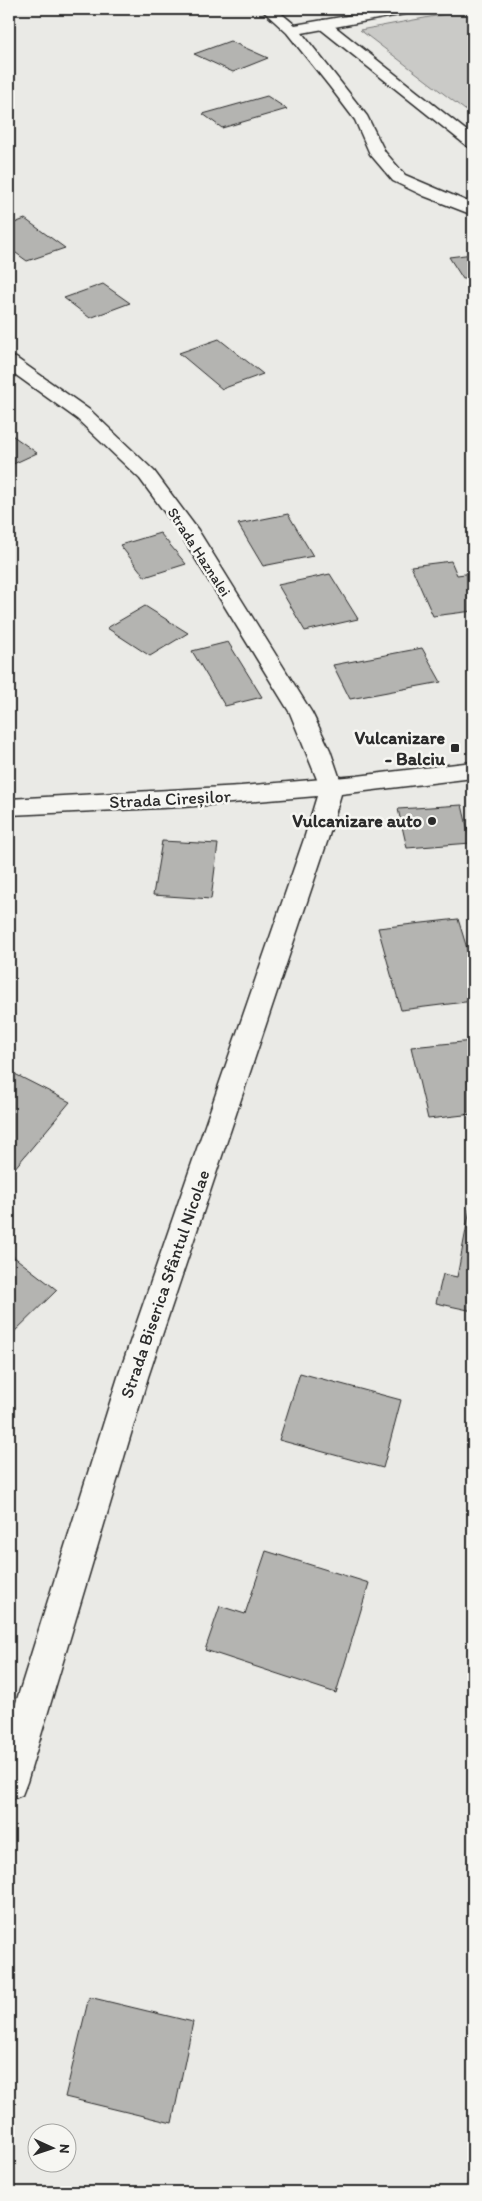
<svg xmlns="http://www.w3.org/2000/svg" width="482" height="2201" font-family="Itim,sans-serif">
	<rect width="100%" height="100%" fill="#eaeae6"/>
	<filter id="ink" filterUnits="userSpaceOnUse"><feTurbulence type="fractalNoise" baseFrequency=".02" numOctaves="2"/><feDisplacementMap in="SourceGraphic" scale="10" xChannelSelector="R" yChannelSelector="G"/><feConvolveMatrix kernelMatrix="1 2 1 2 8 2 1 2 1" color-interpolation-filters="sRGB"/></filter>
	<g filter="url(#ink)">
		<polygon fill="#cacac7" stroke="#7a7a79" points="473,9 473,116 360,30"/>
		<g fill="#b4b4b1" stroke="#2b2b2b">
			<polygon points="230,41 268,58 233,72 194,54"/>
			<polygon points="267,96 287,109 222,128 203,114"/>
			<polygon points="25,219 65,248 27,261 9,248 9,225"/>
			<polygon points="473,254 473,278 463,279 449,257"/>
			<polygon points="103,284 130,303 90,318 64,298"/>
			<polygon points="219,339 263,374 222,389 179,353"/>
			<polygon points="9,433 37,453 9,466"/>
			<polygon points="288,514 313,556 263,566 238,524"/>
			<polygon points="160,533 186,564 145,577 120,545"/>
			<polygon points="451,561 457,575 473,573 473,611 433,616 411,566"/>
			<polygon points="330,574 358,619 305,631 278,585"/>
			<polygon points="145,606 188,633 150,656 107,628"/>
			<polygon points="228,642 262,697 225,706 192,651"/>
			<polygon points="422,648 441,682 350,699 333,665"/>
			<polygon points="462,805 471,843 407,848 398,809"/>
			<polygon points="162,841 218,844 211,899 153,895"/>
			<polygon points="458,919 473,968 473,1001 401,1010 378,928"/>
			<polygon points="473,1041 473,1114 428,1119 411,1047"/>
			<polygon points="9,1071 70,1102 14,1169 9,1166"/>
			<polygon points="470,1209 473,1210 473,1311 436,1303 443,1274 457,1277"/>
			<polygon points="9,1253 57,1290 9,1337"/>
			<polygon points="300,1373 401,1400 383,1468 279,1440"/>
			<polygon points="266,1551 369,1583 336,1693 205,1650 220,1606 245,1614"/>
			<polygon points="89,1997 193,2022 172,2123 65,2097"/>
			<polygon points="266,2186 291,2192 265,2192"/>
		</g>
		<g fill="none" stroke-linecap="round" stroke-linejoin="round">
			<g stroke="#2b2b2b" stroke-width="3">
				<polygon id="service" points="323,20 328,21 473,136 473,148 467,146 318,27 316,24"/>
			</g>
			<g stroke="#2b2b2b" stroke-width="3">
				<g id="minor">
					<polygon points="261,9 276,9 295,25 387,9 417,9 415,12 410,13 302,33 367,116 385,152 405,175 473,204 473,215 424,196 393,181 370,154 355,120 330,87 287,33"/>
					<polygon points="9,357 16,358 91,411 154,471 198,530 312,713 330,750 343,788 339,794 331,796 323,794 290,713 179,532 140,479 77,419 9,370"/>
				</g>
			</g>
			<g stroke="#2b2b2b" stroke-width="3">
				<polygon id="tertiary" points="473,762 473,778 341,794 328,839 148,1377 27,1782 22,1795 9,1800 9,1725 118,1377 304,839 317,796 183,807 9,815 9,799 241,786 357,776"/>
			</g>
			<use href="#service" fill="#f6f6f2" fill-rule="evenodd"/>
			<use href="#minor" fill="#f6f6f2" fill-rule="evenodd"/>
			<use href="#tertiary" fill="#f6f6f2" fill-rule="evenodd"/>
		</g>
	</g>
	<g fill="#2b2b2b" stroke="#f6f6f2" stroke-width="2">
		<rect x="450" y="743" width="10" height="10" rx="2.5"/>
		<circle cx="432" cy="821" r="5"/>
	</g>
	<g text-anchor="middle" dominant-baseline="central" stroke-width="5" stroke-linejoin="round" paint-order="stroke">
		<g font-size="15" fill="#2b2b2b" stroke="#f6f6f2">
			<text transform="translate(199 552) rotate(57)">Strada Haznalei</text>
		</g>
		<g font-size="18" font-weight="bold" fill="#2b2b2b" stroke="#f6f6f2" text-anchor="end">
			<text x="445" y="738">Vulcanizare<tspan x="445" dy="21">- Balciu</tspan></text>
			<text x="422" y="821">Vulcanizare auto</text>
		</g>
		<g font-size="18" fill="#2b2b2b" stroke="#f6f6f2">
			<text transform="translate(170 799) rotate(-3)">Strada Cireșilor</text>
			<text transform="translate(165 1284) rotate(-71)">Strada Biserica Sfântul Nicolae</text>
		</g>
	</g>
	<rect width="482" height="2201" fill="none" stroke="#f6f6f2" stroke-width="30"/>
	<rect x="15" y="15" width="452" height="2171" fill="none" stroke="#2b2b2b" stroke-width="2" filter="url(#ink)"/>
	<g transform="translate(52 2148) rotate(93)"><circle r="24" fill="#f6f6f2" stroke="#a5a5a2"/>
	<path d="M0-4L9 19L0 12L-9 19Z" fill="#2b2b2b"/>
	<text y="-8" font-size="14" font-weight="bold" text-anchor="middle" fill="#2b2b2b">N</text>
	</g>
</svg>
